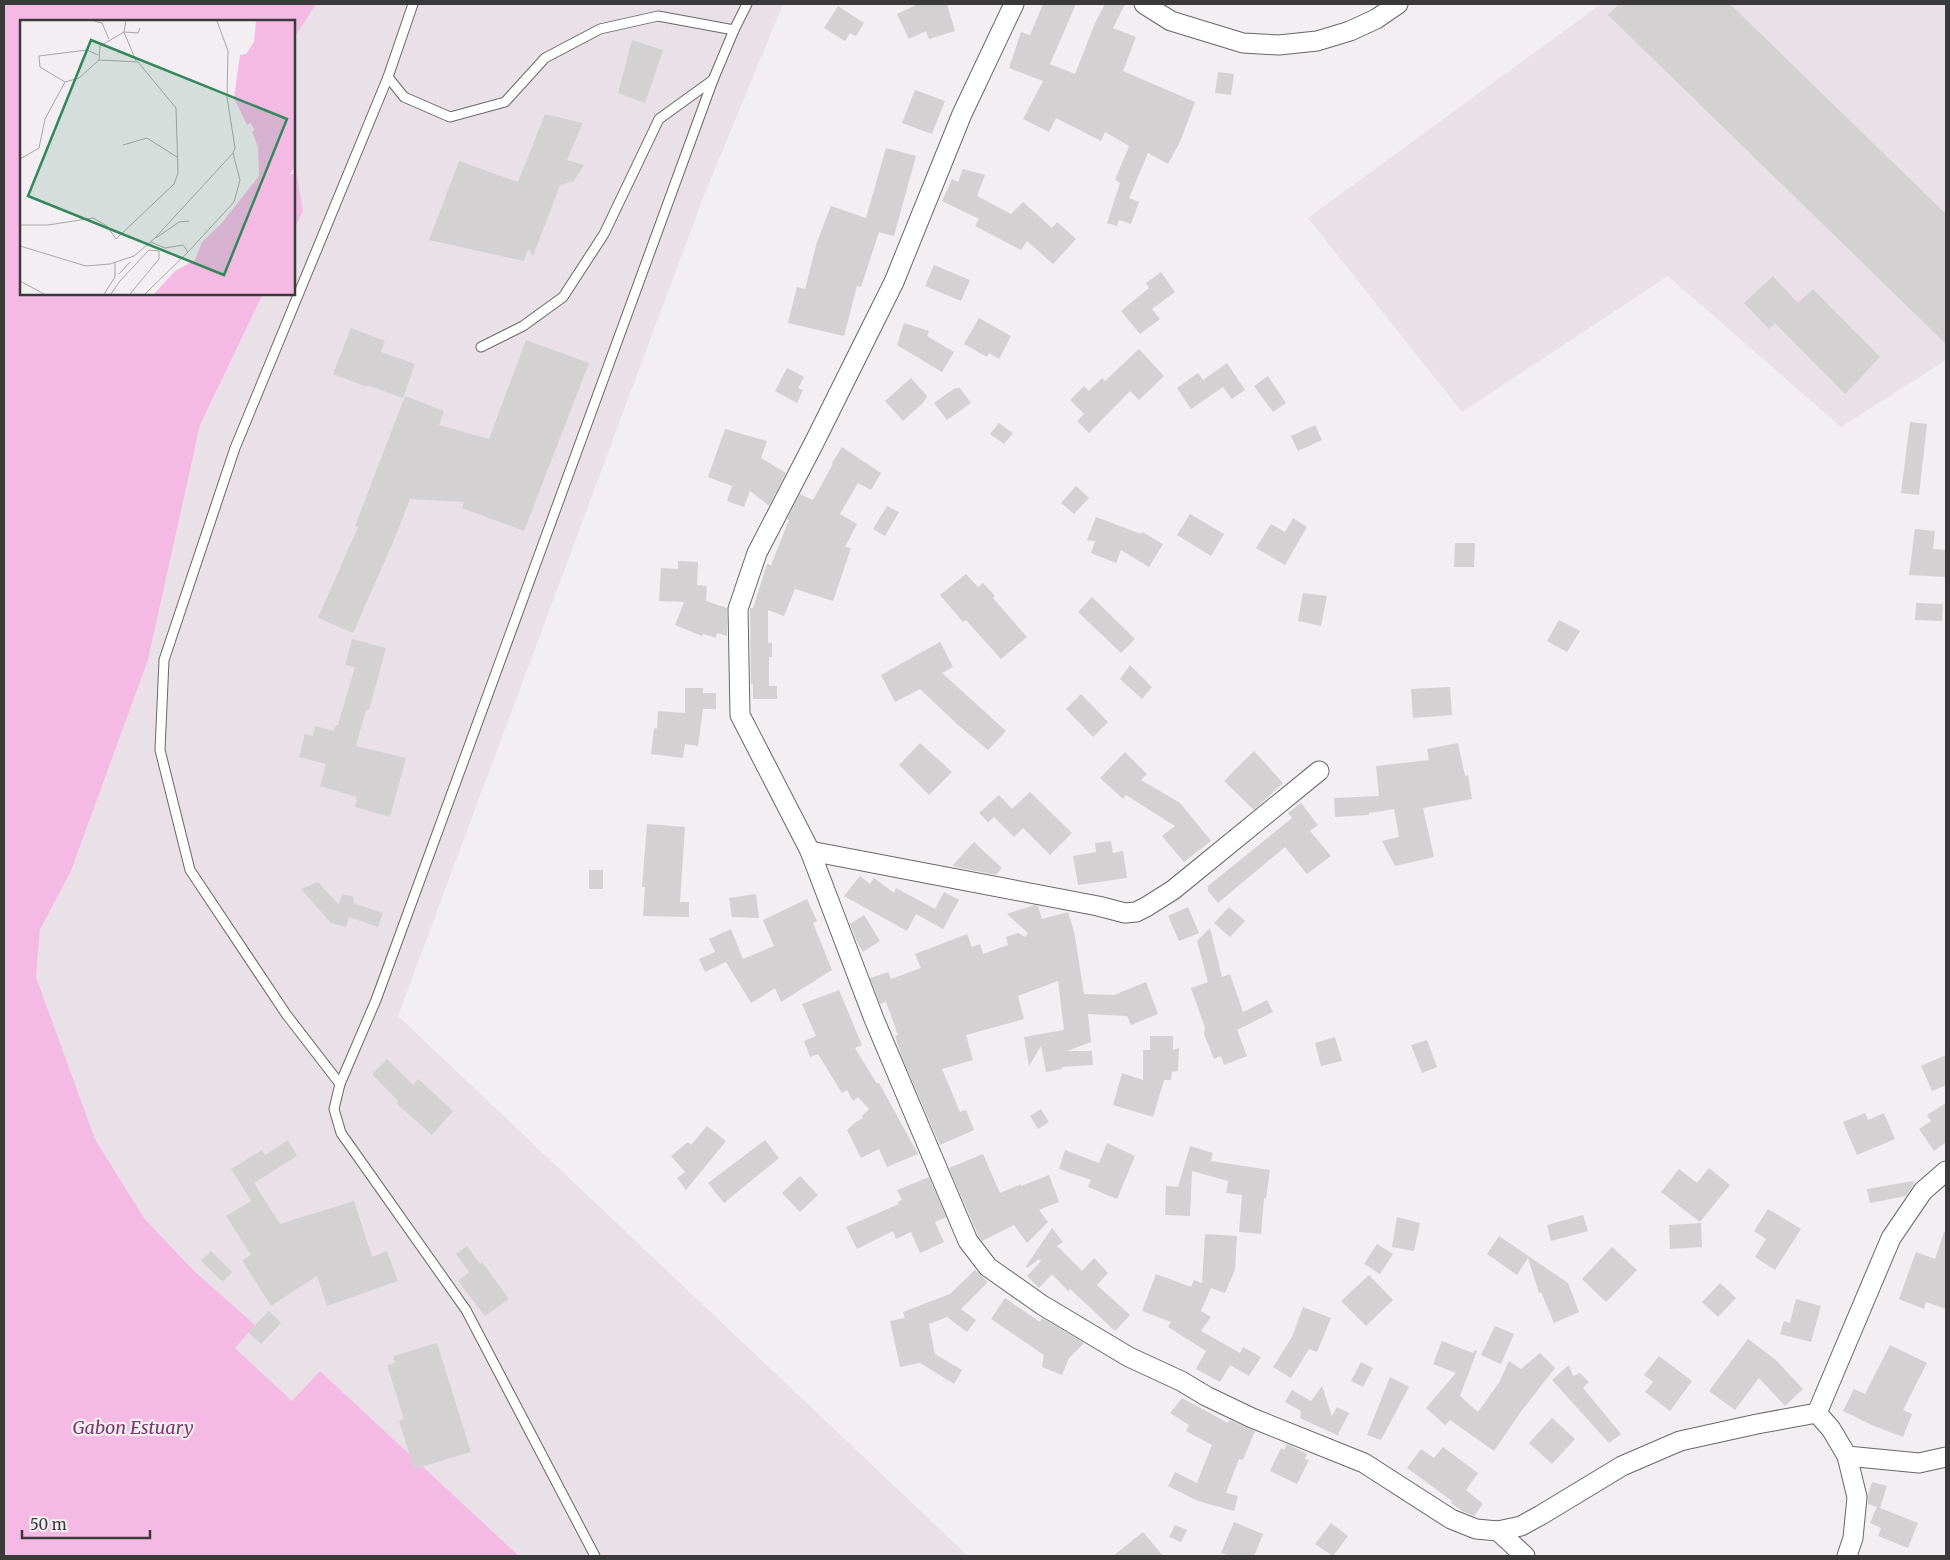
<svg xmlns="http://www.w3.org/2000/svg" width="1950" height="1560" font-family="Merriweather,serif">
	<rect width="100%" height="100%" fill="#f2eef1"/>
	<g fill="#eae0e7">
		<polygon points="316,4 783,4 703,198 398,1016 968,1556 519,1556 321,1372 292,1402 235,1348 194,1271 144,1218 95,1139 36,977 40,931 71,871 148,660 200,425 263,294 294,294 294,230 303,211 294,158 294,45 296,35"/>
		<polygon points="1601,4 1946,4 1946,360 1841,427 1668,276 1462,412 1308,218"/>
	</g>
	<g fill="#f5bae4">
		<polygon points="4,4 316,4 296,35 294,45 294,21 21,21 21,294 263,294 200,425 148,660 71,871 40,930 36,977 95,1139 144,1218 194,1271 255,1325 235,1348 292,1401 320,1371 519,1556 4,1556"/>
		<polygon points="294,158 303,211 294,230"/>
	</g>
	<g fill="#d4d1d3">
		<polygon points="918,4 947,4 955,31 929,39 926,31 909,39 897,14"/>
		<polygon points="1043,4 1076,4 1050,64 1075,74 1095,23 1105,4 1125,4 1113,28 1136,37 1123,71 1195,102 1180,142 1168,164 1148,153 1129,198 1139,202 1131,224 1119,220 1117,226 1107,223 1120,183 1115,180 1129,146 1105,132 1101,141 1056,118 1049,132 1023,119 1043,81 1009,68 1021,32 1030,35"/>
		<polygon points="1619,4 1730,4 1946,214 1946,344 1608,15"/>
		<polygon points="838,6 864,23 856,36 850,33 845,41 824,28"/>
		<polygon points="632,40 663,50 645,103 618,93"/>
		<polygon points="1218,72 1234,74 1231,95 1215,93"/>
		<polygon points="915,90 945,101 932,134 902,123"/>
		<polygon points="545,114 583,123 567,160 584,165 574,181 560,185 533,256 528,249 524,261 429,240 459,161 518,182"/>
		<polygon points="886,148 916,156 894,236 879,232 861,287 857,286 844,336 788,323 797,287 805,289 817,242 831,206 866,218"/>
		<polygon points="963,169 985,175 977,196 1011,214 1023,202 1052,228 1057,222 1076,239 1053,264 1027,241 1021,250 975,226 979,219 942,201 952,179 958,182"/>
		<polygon points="934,265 970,280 961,301 925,286"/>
		<polygon points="1161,272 1175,292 1152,309 1160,319 1140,334 1121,311 1149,288 1146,283"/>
		<polygon points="1773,276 1798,303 1813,289 1880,357 1845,394 1775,323 1769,329 1744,303"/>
		<polygon points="979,318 1011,336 999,359 989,353 987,357 964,344"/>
		<polygon points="904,323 929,331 927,336 954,352 942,372 897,345"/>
		<polygon points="351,328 385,341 381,352 415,364 403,398 367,385 367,387 333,374"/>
		<polygon points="526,340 589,363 524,531 462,508 464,502 410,499 394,540 353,633 318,618 358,527 355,526 405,396 444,411 439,425 489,439"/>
		<polygon points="1139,349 1164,376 1139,400 1130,391 1089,433 1077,421 1084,414 1070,400 1084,386 1089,391 1102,378 1105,381"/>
		<polygon points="1227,363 1245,390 1232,399 1223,387 1191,409 1177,388 1198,373 1203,380"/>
		<polygon points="787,368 804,377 798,388 803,390 797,403 775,391"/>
		<polygon points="1268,376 1286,403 1273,412 1254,386"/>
		<polygon points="911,378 927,396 923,403 903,421 885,401"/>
		<polygon points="955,388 960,388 971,403 947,420 934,403"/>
		<polygon points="1910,422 1927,424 1919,495 1901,493"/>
		<polygon points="999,423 1013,433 1004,444 990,434"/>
		<polygon points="1315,425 1322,440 1298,451 1291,436"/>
		<polygon points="725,429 767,441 761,458 786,473 769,506 750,491 744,507 727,501 732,486 708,477"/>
		<polygon points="842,447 881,473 871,490 858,483 840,514 857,524 845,547 851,548 833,601 795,589 784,616 768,610 768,643 772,643 772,657 769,657 769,686 777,686 777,699 753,699 753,684 751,684 750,608 753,608 767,564 771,565 789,520 787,519 800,494 813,500 833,464 832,463"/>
		<polygon points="1076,486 1089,498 1074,514 1061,503"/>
		<polygon points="887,506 899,512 885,536 873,529"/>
		<polygon points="1190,514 1224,534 1211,556 1177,535"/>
		<polygon points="1096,517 1141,534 1142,532 1163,544 1149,567 1121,550 1116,563 1091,553 1095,541 1087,540"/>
		<polygon points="1293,518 1307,527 1285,565 1256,548 1271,524 1285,532"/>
		<polygon points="1915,529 1935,531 1933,549 1946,550 1946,577 1909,575"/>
		<polygon points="1455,543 1475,543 1474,567 1454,567"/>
		<polygon points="678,561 698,562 697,585 707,586 706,601 727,608 727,636 717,633 716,638 703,634 702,636 675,625 684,602 659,601 661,568 678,569"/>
		<polygon points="966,574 978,587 983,583 995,596 993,598 1027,637 1001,659 966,620 963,622 940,595"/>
		<polygon points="1303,593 1327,596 1321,626 1298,621"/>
		<polygon points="1092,597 1135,639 1121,653 1078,612"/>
		<polygon points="1916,603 1943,604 1942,621 1915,620"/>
		<polygon points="1559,620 1580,631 1567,652 1547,641"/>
		<polygon points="352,639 386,648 369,710 366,710 356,746 406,758 390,817 355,807 357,797 320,786 326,764 299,757 305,734 313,736 315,726 334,731 336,725 338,725 355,667 345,665"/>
		<polygon points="940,642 953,667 942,673 1006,731 988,750 957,724 920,689 895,702 881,675"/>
		<polygon points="1130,665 1152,687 1142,699 1120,679"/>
		<polygon points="1450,687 1452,715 1413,718 1411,689"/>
		<polygon points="685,688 703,688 703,693 716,693 716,709 703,709 698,746 685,744 683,758 651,754 654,728 657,729 658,711 685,713"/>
		<polygon points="1081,694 1108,722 1093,737 1066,709"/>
		<polygon points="920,743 952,772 929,795 899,765"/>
		<polygon points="1458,743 1465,776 1468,775 1472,799 1423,808 1434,857 1395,866 1382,841 1399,837 1394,809 1369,813 1369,815 1335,817 1334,798 1379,796 1376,766 1429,760 1427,749"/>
		<polygon points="1254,751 1283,783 1254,810 1224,781"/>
		<polygon points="1125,752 1147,774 1141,780 1180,803 1211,841 1184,862 1162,836 1175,826 1126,795 1123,799 1100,778"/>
		<polygon points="1030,792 1072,833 1050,855 1023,828 1014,837 994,817 988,822 979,813 999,795 1012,809"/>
		<polygon points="1301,803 1318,825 1310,831 1331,856 1307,874 1285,847 1218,903 1208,891 1208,886 1292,818 1288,813"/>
		<polygon points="647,824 685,827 680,902 689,902 689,917 643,916 645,887 642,887"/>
		<polygon points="1111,841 1113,853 1123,851 1127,878 1078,885 1073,856 1096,852 1095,843"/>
		<polygon points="974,842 1002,868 996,875 956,867 953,865"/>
		<rect x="589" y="870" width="14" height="19"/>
		<polygon points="860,876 870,884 874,878 894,893 896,888 935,909 944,892 959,900 943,929 916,914 907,931 844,896"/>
		<polygon points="318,882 339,905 342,894 354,897 353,903 383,913 378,927 349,917 346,927 331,923 301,889"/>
		<polygon points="756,894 759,918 732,917 729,898"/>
		<polygon points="807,899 817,921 813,923 832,970 781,1002 775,988 751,1003 726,962 705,972 699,959 715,952 709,939 731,929 743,959 774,946 763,920"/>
		<polygon points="1034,905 1038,906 1042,919 1068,912 1074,931 1084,994 1114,995 1146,982 1158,1014 1131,1025 1127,1016 1088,1014 1091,1042 1067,1051 1092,1051 1093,1065 1062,1067 1062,1069 1046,1072 1041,1046 1029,1066 1024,1037 1064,1030 1058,981 1018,996 1024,1019 966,1035 973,1060 942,1069 960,1112 966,1110 974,1130 940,1145 903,1060 895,1036 898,1035 886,1002 880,1004 870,978 888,972 891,979 921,968 915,954 967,934 972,947 980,944 983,954 1008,945 1006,937 1018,933 1025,937 1028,933 1007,914"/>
		<polygon points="1188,907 1199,933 1179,941 1168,916"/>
		<polygon points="1229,907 1245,921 1230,937 1214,923"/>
		<polygon points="864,915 880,941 863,952 857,942 850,924"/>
		<polygon points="1210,928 1222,977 1230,974 1243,1012 1267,1000 1273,1012 1237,1030 1247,1056 1224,1065 1221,1056 1214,1059 1204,1034 1205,1028 1191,988 1208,982 1197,941"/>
		<polygon points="839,990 862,1045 855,1048 877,1084 879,1083 918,1154 887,1167 879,1149 861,1158 847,1130 856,1122 863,1118 862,1116 869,1109 858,1097 853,1101 847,1090 842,1093 818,1054 810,1057 804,1041 816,1036 802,1004"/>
		<polygon points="1150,1036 1173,1036 1173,1050 1179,1048 1178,1071 1172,1072 1171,1080 1164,1080 1153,1117 1113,1105 1122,1073 1143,1080 1143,1050 1150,1050"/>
		<polygon points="1335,1037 1342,1061 1321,1066 1315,1043"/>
		<polygon points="1427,1040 1437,1067 1422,1073 1411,1045"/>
		<polygon points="1946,1055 1946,1085 1932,1091 1921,1066"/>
		<polygon points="387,1059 413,1085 418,1079 453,1111 432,1135 396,1103 398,1101 372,1074"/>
		<polygon points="1946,1103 1946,1142 1934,1151 1919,1129 1931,1121 1927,1115"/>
		<polygon points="1041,1109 1049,1122 1038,1129 1030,1116"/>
		<polygon points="1865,1113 1868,1120 1884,1113 1895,1139 1857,1155 1843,1122"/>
		<polygon points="707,1126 726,1141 686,1190 677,1178 685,1172 671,1156 688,1142 691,1145"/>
		<polygon points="288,1140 297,1156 254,1183 280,1224 354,1201 372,1257 387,1251 398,1281 327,1306 317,1276 271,1306 242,1260 251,1255 226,1216 251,1201 231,1169 262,1150 265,1155"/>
		<polygon points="765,1140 779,1158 724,1203 708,1183"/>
		<polygon points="1107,1143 1135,1156 1117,1199 1088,1187 1091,1180 1059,1169 1065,1150 1099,1163"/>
		<polygon points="1190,1146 1213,1153 1211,1161 1270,1170 1266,1199 1264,1198 1261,1234 1239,1232 1242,1195 1226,1193 1228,1181 1192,1171 1190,1216 1165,1215 1166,1186 1178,1187"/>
		<polygon points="983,1154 1000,1193 1021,1184 1021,1186 1049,1175 1059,1202 1039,1210 1048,1222 1027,1243 1014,1225 982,1241 978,1235 949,1168"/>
		<polygon points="1709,1168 1730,1185 1700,1222 1661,1192 1679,1169 1697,1183"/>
		<polygon points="800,1176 818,1195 800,1212 782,1193"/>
		<polygon points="929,1177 946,1217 935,1222 944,1242 920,1253 911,1232 896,1239 893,1231 857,1249 846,1227 899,1204 898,1202 902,1200 897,1190"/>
		<polygon points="1913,1181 1914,1184 1906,1196 1870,1203 1867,1189"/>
		<polygon points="1768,1209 1801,1229 1775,1270 1755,1257 1766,1239 1754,1231"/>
		<polygon points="1583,1215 1588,1231 1551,1241 1547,1225"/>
		<polygon points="1397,1217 1420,1223 1414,1251 1392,1247"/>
		<polygon points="1701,1223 1702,1247 1670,1249 1669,1225"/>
		<polygon points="1052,1228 1063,1242 1057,1246 1082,1271 1094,1258 1108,1273 1097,1285 1130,1315 1115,1331 1070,1289 1068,1291 1052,1274 1039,1288 1027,1276 1041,1261 1039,1259 1027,1268 1026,1266"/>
		<polygon points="1944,1232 1946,1233 1946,1309 1926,1302 1924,1309 1899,1299 1916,1252 1935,1259"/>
		<polygon points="1205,1234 1237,1236 1235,1270 1225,1293 1211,1288 1201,1311 1211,1317 1201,1331 1240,1353 1243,1347 1261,1357 1249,1376 1230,1365 1220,1382 1196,1369 1206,1351 1168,1327 1171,1322 1142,1311 1156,1274 1191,1287 1194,1280 1202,1283"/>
		<polygon points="1499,1236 1568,1283 1579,1312 1554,1323 1541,1292 1539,1293 1528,1258 1517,1275 1487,1254"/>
		<polygon points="1377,1244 1393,1254 1380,1274 1364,1264"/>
		<polygon points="467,1246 480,1264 482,1262 509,1299 485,1316 458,1281 469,1272 456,1254"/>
		<polygon points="1612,1247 1637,1270 1606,1302 1582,1279"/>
		<polygon points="211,1251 232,1272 223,1282 201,1261"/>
		<polygon points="975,1270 988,1282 961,1309 976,1320 967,1332 947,1317 929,1324 935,1354 962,1370 954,1384 920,1363 900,1367 890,1321 905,1318 903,1312 950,1294"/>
		<polygon points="1369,1275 1393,1300 1366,1326 1341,1301"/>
		<polygon points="1720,1283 1736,1298 1718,1317 1702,1302"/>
		<polygon points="1005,1298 1040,1322 1042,1318 1084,1343 1069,1358 1062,1375 1042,1367 1044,1355 991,1319"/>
		<polygon points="1796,1299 1821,1306 1811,1342 1780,1334 1784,1321 1790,1323"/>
		<polygon points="1303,1307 1331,1318 1317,1352 1309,1349 1291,1378 1273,1367 1292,1337"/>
		<polygon points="269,1311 281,1323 261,1344 248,1332"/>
		<polygon points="1495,1326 1514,1334 1501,1364 1481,1355"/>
		<polygon points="1748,1339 1776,1360 1803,1389 1785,1406 1759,1378 1735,1410 1709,1391"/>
		<polygon points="1442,1341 1473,1353 1475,1350 1477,1351 1460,1396 1478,1412 1500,1381 1509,1361 1521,1369 1540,1353 1555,1368 1520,1413 1494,1451 1450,1420 1445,1425 1426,1408 1456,1373 1433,1364"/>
		<polygon points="437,1343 471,1452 414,1469 399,1421 404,1419 387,1365 395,1363 393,1356"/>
		<polygon points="1890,1345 1927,1363 1903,1410 1912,1414 1903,1437 1874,1426 1843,1411 1854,1389 1865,1394"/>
		<polygon points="1659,1356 1692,1381 1670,1411 1645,1392 1653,1382 1644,1375"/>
		<polygon points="1361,1362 1373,1368 1363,1387 1351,1381"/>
		<polygon points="1569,1365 1573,1376 1580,1373 1589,1382 1583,1388 1621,1434 1609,1443 1552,1380"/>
		<polygon points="1390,1377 1409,1387 1381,1440 1367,1435"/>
		<polygon points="1322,1386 1332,1416 1337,1407 1349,1413 1338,1434 1339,1436 1300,1418 1301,1411 1285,1402 1292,1390 1311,1401"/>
		<polygon points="1182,1398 1228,1423 1229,1420 1255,1431 1243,1460 1239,1459 1226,1493 1238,1496 1234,1511 1198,1501 1168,1486 1175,1472 1197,1483 1212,1445 1186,1431 1189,1425 1170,1413"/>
		<polygon points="1552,1418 1575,1439 1552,1464 1529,1443"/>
		<polygon points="1287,1444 1307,1454 1305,1459 1309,1460 1297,1484 1270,1471 1281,1448 1284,1450"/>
		<polygon points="1443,1447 1478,1473 1466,1490 1483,1504 1474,1516 1462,1511 1451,1503 1452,1501 1407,1468 1421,1449 1434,1458"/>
		<polygon points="1872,1482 1887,1486 1880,1508 1918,1523 1908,1548 1878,1536 1881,1528 1870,1523 1877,1507 1868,1504 1868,1495"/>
		<polygon points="1234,1522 1263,1534 1254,1556 1230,1556 1221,1553"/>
		<polygon points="1331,1523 1348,1536 1333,1556 1315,1544"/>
		<polygon points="1175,1525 1187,1530 1181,1542 1169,1537"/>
		<polygon points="1143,1532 1163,1556 1113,1556"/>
	</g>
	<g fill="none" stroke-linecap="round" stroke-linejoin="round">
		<g stroke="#6a6769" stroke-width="11">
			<g id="service">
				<polyline points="413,4 388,77 404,97 450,117 505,102 545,58 600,29 658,16 734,30"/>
				<polyline points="481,347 523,326 563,297 604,234 659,119 713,80"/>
				<polyline points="340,1084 286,1014 190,870 160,750 164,660 235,448 388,77"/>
				<polyline points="595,1556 466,1310 341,1133 334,1109 340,1084 376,1000 713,80 734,30 747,4"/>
			</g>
		</g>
		<g stroke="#6a6769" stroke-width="21">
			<g id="minor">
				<polyline points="1014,4 962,114 894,282 814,443 757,553 738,609 740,715 810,851 874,1019 968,1241 988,1267 1042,1305 1129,1357 1181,1381 1206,1396 1252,1418 1364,1463 1451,1519 1476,1529 1498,1531 1521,1526 1541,1515 1622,1466 1680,1441 1757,1424 1817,1413"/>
				<polyline points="1144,4 1171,21 1243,43 1279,45 1317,41 1350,31 1376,19 1398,4"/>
				<polyline points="810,851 1098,906 1125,913 1136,912 1146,907 1173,890 1319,771"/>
				<polyline points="1817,1413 1891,1238 1923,1191 1946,1171"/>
				<polyline points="1817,1413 1831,1429 1847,1456 1857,1497 1853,1538 1847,1556"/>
				<polyline points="1847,1456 1919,1463 1946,1457"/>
				<polyline points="1498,1531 1525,1556"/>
			</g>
		</g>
		<use href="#service" stroke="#fff" stroke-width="9"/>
		<use href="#minor" stroke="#fff" stroke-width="19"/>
	</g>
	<g text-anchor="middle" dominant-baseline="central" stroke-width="4.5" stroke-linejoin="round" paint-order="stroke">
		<g font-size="18" font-style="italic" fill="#7c376c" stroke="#f2eef1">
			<text x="133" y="1427">Gabon Estuary</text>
		</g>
	</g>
	<g transform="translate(20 20)">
		<rect width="275" height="275" fill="#f2eef1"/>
		<path d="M236,1H275V147L270,154H275V274H134L155,251L175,240L182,222L201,204L239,156L238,127L232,112L234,110L231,103L227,105L214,78L220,35L226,34L234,22Z" fill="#f5bae4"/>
		<path fill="none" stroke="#a9a6a8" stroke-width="1" d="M74,1L82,3L89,19M106,1L104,12L118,13L120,8M79,40L80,26L104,12L116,41M45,62L20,47L19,36L67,30L78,35M103,125L127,118L157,137M0,139L19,128L25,99L45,62L59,58L79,40M0,205H28L73,198L87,206L96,219L154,164L158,153L156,88L118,42L79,40M136,218L159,202L169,201M0,226L66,246L90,244L114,236L135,218L213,133L215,128L207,77L208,31L197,1M168,232L214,182L220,160L213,133M99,254L110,242M0,261L24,274M84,274L95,257V243M91,274L99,262L129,230L139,231V239L110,274M125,274L168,232L163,225L145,228L131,222"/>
		<path fill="#32875b" fill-opacity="0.15" stroke="#32875b" stroke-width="2.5" d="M71,20L267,99L204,255L8,176Z"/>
		<rect width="275" height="275" fill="none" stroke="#3b3a3a" stroke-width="2.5"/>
	</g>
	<rect width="1950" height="1560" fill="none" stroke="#3b3a3a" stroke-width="10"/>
	<path d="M22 1530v8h128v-8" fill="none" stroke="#3b3a3a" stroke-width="2.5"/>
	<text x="30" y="1530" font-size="15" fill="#3b3a3a" stroke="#f2eef1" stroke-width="4" paint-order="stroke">50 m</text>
</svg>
